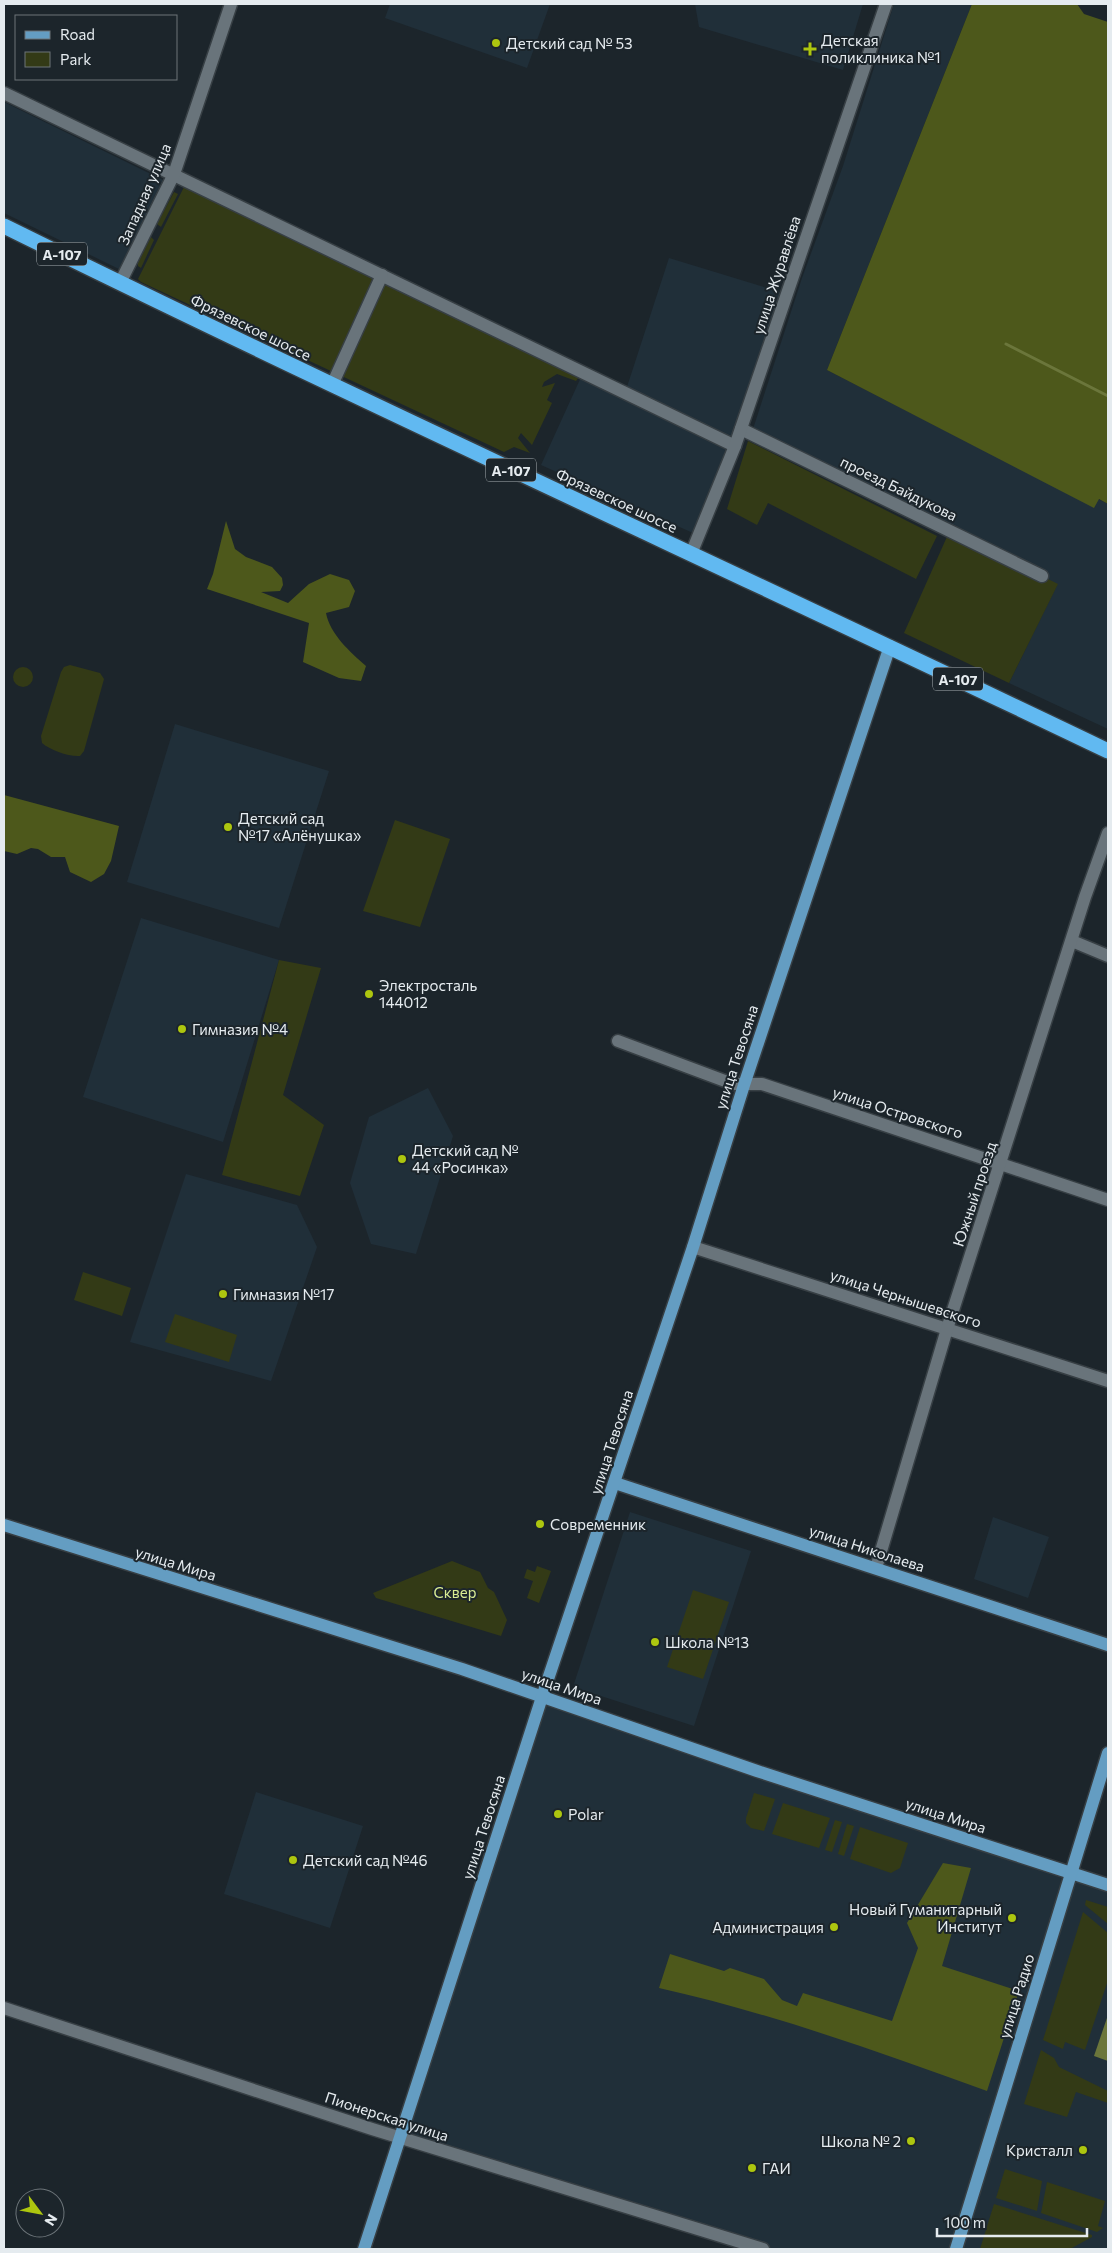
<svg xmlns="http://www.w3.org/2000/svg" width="1112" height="2253" font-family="Commissioner,sans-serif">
	<rect width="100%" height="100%" fill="#1c252b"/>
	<g fill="#202f39">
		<polygon points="390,4 550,4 527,68 385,18"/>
		<polygon points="695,4 863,4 843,70 699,27"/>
		<polygon points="894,4 972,4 827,370 1094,507 1098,499 1108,504 1108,729 1009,683 1057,585 753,429 802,278 843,166"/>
		<polygon points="4,102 163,180 119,269 4,213"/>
		<polygon points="669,258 780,292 734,429 693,533 541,465 582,375 624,396"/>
		<polygon points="175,724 329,771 279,928 127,882"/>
		<polygon points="141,918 279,960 223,1142 83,1097"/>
		<polygon points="428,1088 453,1136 416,1254 371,1244 350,1183 369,1117"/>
		<polygon points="186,1174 297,1205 317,1247 271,1381 130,1342"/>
		<polygon points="630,1512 751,1551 694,1726 573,1687"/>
		<polygon points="993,1517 1049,1537 1028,1598 974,1579"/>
		<polygon points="542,1697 1108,1885 1108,2249 763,2249 399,2137"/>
		<polygon points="256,1792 363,1826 330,1928 224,1894"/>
	</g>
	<g fill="#333a16">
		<polygon points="187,181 579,377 576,381 557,374 544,382 542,387 555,383 547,400 552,403 532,445 521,433 518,438 530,453 514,447 504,452 141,282 138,279"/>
		<polygon points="174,192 178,194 161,227 157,224"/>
		<polygon points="151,237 154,240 141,268 138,266 138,263"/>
		<polygon points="748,441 937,536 916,579 768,503 757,525 727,509"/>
		<polygon points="950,530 1058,584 1009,683 904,633"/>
		<path d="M70,665L100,673L104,679L84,751L80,756C69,757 50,750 42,743L41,736L61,672L64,667Z"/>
		<circle cx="23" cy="677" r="10"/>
		<polygon points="395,820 450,839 420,927 363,911"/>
		<polygon points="279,960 321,968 283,1095 324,1125 300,1196 222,1175"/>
		<polygon points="83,1272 131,1288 122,1316 74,1300"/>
		<polygon points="175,1314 237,1335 229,1362 165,1342"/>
		<polygon points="452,1561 480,1572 488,1588 494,1592 507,1620 501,1636 376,1598 373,1593"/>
		<polygon points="537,1566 551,1571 539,1603 527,1598 533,1581 524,1578 527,1569 535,1572"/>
		<polygon points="693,1590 729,1602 703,1679 667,1667"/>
		<polygon points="754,1793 775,1799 764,1831 751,1828 746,1823 746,1818"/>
		<polygon points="783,1803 830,1818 819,1848 772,1834"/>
		<polygon points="835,1820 842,1822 832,1852 825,1850"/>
		<polygon points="847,1824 854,1826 844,1856 838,1854"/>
		<polygon points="860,1827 908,1843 900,1868 891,1873 850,1859"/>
		<polygon points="1086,1900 1108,1907 1108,1924 1085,1905"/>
		<polygon points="1083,1912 1108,1933 1108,1980 1085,2050 1065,2042 1063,2049 1043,2040"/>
		<polygon points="1041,2050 1054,2058 1059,2067 1108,2091 1108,2103 1076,2092 1067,2117 1024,2104"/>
		<polygon points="1005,2169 1042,2181 1037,2211 996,2198"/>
		<polygon points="1047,2182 1105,2201 1098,2226 1103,2228 1097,2232 1041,2213"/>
		<polygon points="994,2204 1092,2235 1092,2237 1070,2249 980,2249"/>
	</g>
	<g fill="#4d581b">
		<polygon points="972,4 1077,4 1084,14 1108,22 1108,504 1099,499 1094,508 827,370"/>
		<path d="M226,521L235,549L246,557L272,567L282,578L283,585L280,591L261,592L288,603L309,584L330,574L349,580L355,591L349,607L326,613C330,634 350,652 366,666L361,681L339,678L303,662L309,623L207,589L213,574Z"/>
		<polygon points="4,795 119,826 111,861 104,874 91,882 70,872 65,857 51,857 38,849 31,848 17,854 4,851"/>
		<path d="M943,1863L971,1868L942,1966L1019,1991L987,2091C879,2052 771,2013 659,1988L670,1954L724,1971L730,1968L764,1979L782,2000L797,2006L803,1993L892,2021L918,1948L907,1923Z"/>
	</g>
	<polygon fill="#6b763b" points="1108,2015 1108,2061 1094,2056"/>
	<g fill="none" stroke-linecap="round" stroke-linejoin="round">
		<polyline stroke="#6b763b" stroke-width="3" points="1006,344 1108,396"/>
		<g stroke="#373f44" stroke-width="15">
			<g id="minor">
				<polyline points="4,93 735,446"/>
				<polyline points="120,283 174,174 231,4"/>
				<polyline points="332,385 382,275"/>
				<polyline points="741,429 1042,576"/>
				<polyline points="691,554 735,446 886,4"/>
				<polyline points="1072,941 1108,956"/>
				<polyline points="618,1041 733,1084 762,1084 1108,1200"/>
				<polyline points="693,1247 1108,1381"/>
				<polyline points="876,1568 947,1329 1085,897 1108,833"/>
				<polyline points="4,2008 372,2129 763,2249"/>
			</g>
		</g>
		<g stroke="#373f44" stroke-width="15">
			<g id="major">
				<polyline points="615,1483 1108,1645"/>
				<polyline points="4,1525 462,1669 757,1771 1108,1885"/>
				<polyline points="364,2249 542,1697 693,1247 744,1085 890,646"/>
				<polyline points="956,2249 1108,1753"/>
			</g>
		</g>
		<g stroke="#373f44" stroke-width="18">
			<path id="highway" d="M4,226C369,406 741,575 1108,751"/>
		</g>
		<use href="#minor" stroke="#69747b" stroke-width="12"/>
		<use href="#major" stroke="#649dc2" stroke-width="12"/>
		<use href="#highway" stroke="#61b9f1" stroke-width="15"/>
	</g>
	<g fill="#adc60f" stroke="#1c252b" stroke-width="2">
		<circle cx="496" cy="43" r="5"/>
		<path d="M807.5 41.5h5v5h5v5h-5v5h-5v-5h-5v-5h5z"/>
		<circle cx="228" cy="827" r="5"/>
		<circle cx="369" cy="994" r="5"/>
		<circle cx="182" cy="1029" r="5"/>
		<circle cx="402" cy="1159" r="5"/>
		<circle cx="223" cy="1294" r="5"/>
		<circle cx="540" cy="1524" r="5"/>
		<circle cx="655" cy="1642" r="5"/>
		<circle cx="558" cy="1814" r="5"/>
		<circle cx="293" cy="1860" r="5"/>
		<circle cx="1012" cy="1918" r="5"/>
		<circle cx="834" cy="1927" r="5"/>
		<circle cx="911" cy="2141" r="5"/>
		<circle cx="1083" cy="2150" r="5"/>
		<circle cx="752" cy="2168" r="5"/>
	</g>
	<g text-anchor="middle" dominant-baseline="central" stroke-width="4" stroke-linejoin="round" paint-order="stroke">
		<g fill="#1c252b" stroke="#a9b0b4" stroke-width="1">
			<rect x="37" y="242.5" width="50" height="23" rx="4"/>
			<rect x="486" y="458.5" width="50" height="23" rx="4"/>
			<rect x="933" y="667.5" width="50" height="23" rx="4"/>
		</g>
		<g font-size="14" font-weight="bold" fill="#e5ebef">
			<text x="62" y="254">А-107</text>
			<text x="511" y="470">А-107</text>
			<text x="958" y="679">А-107</text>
		</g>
		<g font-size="15" fill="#e5ebef" stroke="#1c252b" text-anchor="start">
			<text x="821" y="40">Детская<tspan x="821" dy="17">поликлиника №1</tspan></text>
			<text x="506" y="43">Детский сад № 53</text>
			<text x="238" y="818">Детский сад<tspan x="238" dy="17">№17 «Алёнушка»</tspan></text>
			<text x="379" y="985">Электросталь<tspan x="379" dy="17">144012</tspan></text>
			<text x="192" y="1029">Гимназия №4</text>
			<text x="412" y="1150">Детский сад №<tspan x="412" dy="17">44 «Росинка»</tspan></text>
			<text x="233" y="1294">Гимназия №17</text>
			<text x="550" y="1524">Современник</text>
			<text x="665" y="1642">Школа №13</text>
			<text x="568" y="1814">Polar</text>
			<text x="303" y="1860">Детский сад №46</text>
			<text x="1002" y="1909" text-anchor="end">Новый Гуманитарный<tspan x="1002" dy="17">Институт</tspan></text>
			<text x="824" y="1927" text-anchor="end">Администрация</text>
			<text x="901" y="2141" text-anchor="end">Школа № 2</text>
			<text x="1073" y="2150" text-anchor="end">Кристалл</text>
			<text x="762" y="2168">ГАИ</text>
		</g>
		<g font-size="15" fill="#e5ebef" stroke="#1c252b">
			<text transform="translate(144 194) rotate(-66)">Западная улица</text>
			<text transform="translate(776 275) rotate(-72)">улица Журавлёва</text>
			<text transform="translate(251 327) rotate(26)">Фрязевское шоссе</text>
			<text transform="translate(899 488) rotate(26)">проезд Байдукова</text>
			<text transform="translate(617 500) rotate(25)">Фрязевское шоссе</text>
			<text transform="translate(736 1057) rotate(-72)">улица Тевосяна</text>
			<text transform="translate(898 1112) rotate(18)">улица Островского</text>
			<text transform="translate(974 1194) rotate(-72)">Южный проезд</text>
			<text transform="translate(906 1298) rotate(18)">улица Чернышевского</text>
			<text transform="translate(611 1442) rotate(-72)">улица Тевосяна</text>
			<text transform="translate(867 1548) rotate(18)">улица Николаева</text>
			<text transform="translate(176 1563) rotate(17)">улица Мира</text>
			<text transform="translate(562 1686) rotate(19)">улица Мира</text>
			<text transform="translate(946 1815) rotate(18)">улица Мира</text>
			<text transform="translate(483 1827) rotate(-72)">улица Тевосяна</text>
			<text transform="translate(1016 1996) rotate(-73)">улица Радио</text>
			<text transform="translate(387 2116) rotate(18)">Пионерская улица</text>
		</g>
		<g font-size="15" fill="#d8eb92" stroke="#1c252b">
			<text x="455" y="1592">Сквер</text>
		</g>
	</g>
	<rect width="1112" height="2253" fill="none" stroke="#e5ebef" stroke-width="10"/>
	<rect x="15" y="15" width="162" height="65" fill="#1c252b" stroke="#6c7479"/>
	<rect x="25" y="31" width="25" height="8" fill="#649dc2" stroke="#6c7479"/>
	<text x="60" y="40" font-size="15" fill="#e5ebef">Road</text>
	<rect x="25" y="52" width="25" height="15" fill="#333a16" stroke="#6c7479"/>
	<text x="60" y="65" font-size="15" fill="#e5ebef">Park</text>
	<g transform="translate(40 2213) rotate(122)"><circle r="24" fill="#1c252b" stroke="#6c7479"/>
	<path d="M0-4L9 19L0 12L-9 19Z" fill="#adc60f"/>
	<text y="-8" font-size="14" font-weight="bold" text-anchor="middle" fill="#e5ebef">N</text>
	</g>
	<path d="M937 2228v8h150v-8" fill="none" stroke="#e5ebef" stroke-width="2.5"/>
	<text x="944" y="2228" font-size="15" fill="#e5ebef" stroke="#1c252b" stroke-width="4" paint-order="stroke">100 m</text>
</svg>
